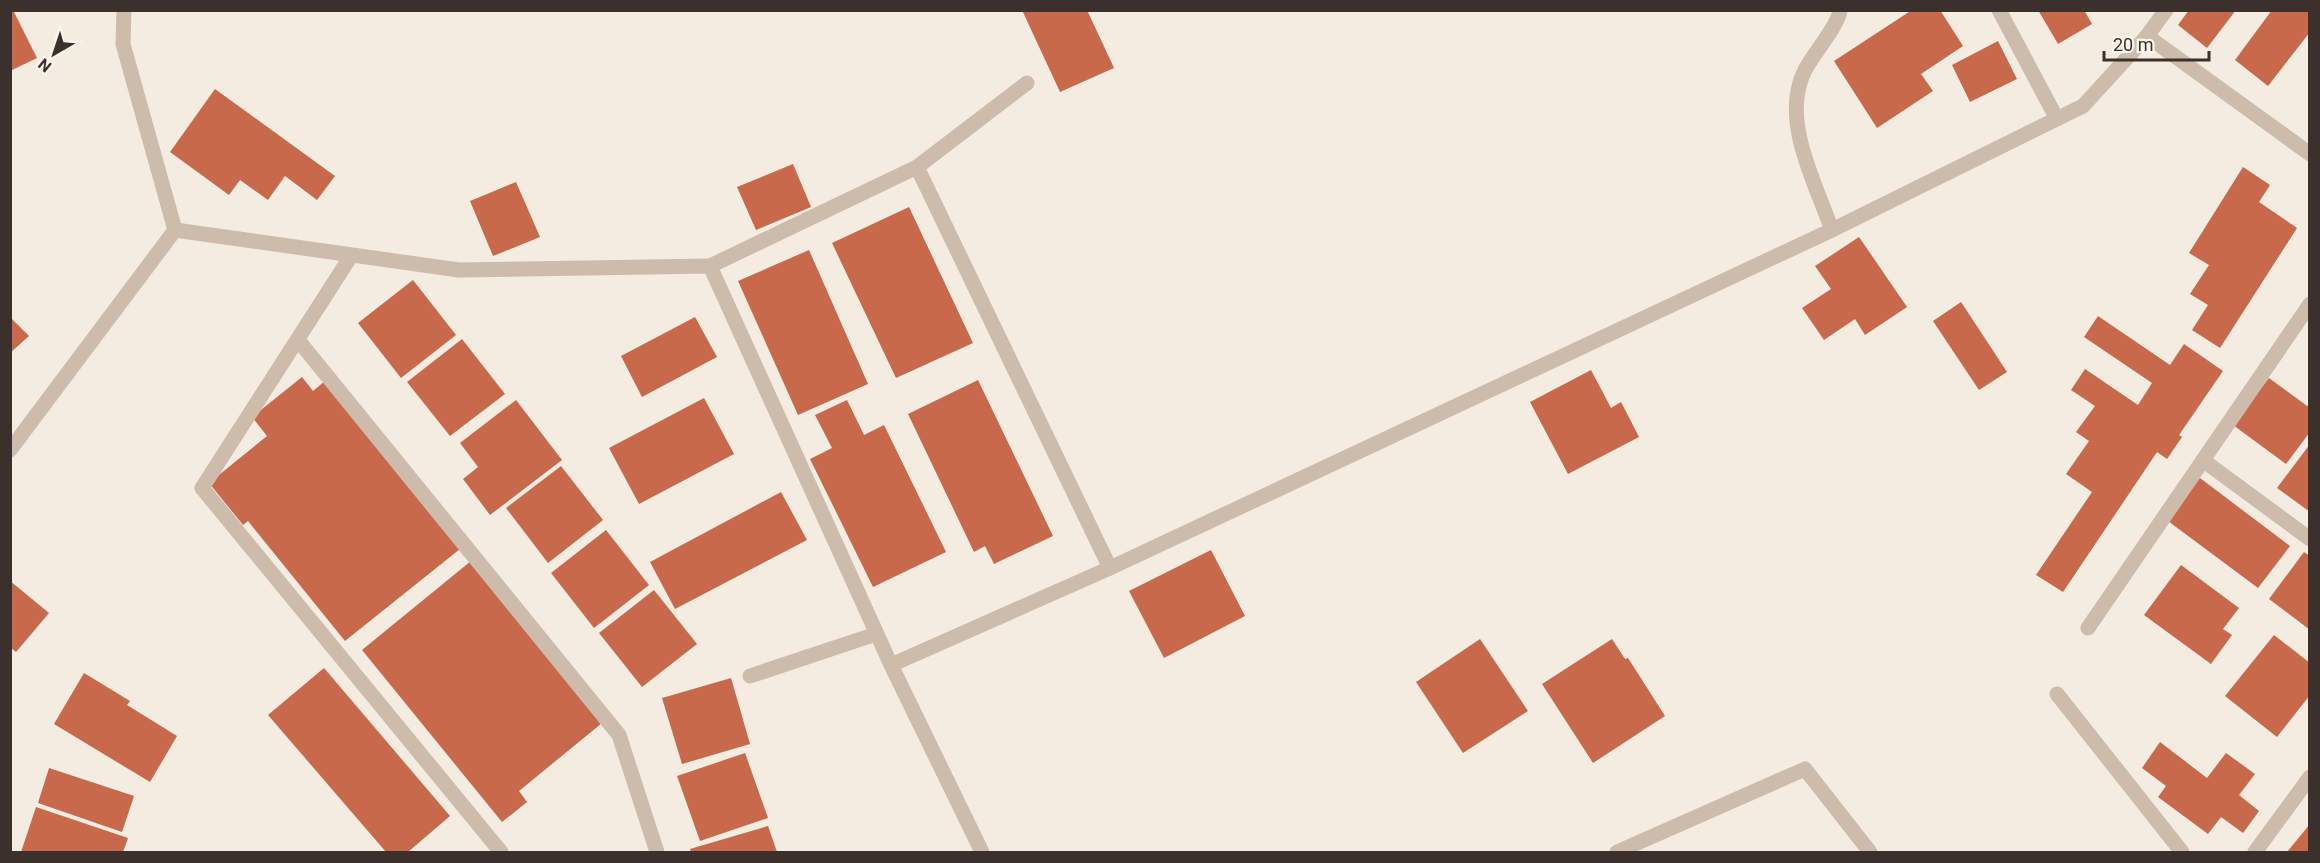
<svg xmlns="http://www.w3.org/2000/svg" width="2320" height="863" font-family="Roboto,sans-serif">
	<rect width="100%" height="100%" fill="#f4ebe1"/>
	<g fill="#c8694b">
		<polygon points="10,10 13,10 37,58 10,71"/>
		<polygon points="1022,10 1087,10 1114,68 1060,92"/>
		<polygon points="1912,10 1940,10 1963,46 1921,74 1933,91 1877,128 1834,61"/>
		<polygon points="2038,10 2084,10 2092,24 2058,44"/>
		<polygon points="2189,10 2236,10 2207,48 2178,25"/>
		<polygon points="2272,10 2310,10 2310,32 2268,86 2235,60"/>
		<polygon points="1998,41 2017,79 1970,102 1952,65"/>
		<polygon points="215,89 335,176 317,200 285,176 268,200 240,180 229,195 170,152"/>
		<polygon points="793,164 811,207 756,230 737,187"/>
		<polygon points="2243,167 2270,185 2259,202 2297,228 2220,348 2192,330 2208,305 2190,294 2209,265 2189,253"/>
		<polygon points="516,182 540,237 493,256 470,201"/>
		<polygon points="909,207 973,343 896,378 832,243"/>
		<polygon points="1859,237 1907,307 1865,335 1855,319 1824,340 1802,308 1831,289 1815,266"/>
		<polygon points="809,250 868,384 798,415 738,281"/>
		<polygon points="413,280 456,335 401,378 358,323"/>
		<polygon points="1961,302 2007,372 1979,390 1933,321"/>
		<polygon points="2098,316 2170,365 2184,344 2223,371 2179,435 2182,437 2167,459 2157,452 2063,592 2036,575 2092,492 2066,474 2089,441 2076,432 2095,406 2071,390 2085,369 2138,405 2152,383 2084,337"/>
		<polygon points="10,317 29,336 10,353"/>
		<polygon points="695,317 717,357 642,397 621,356"/>
		<polygon points="462,339 505,394 450,436 407,382"/>
		<polygon points="1591,370 1611,408 1621,402 1639,437 1568,474 1530,402"/>
		<polygon points="302,377 313,391 325,381 460,549 345,641 248,521 243,525 209,483 267,436 252,417"/>
		<polygon points="2269,378 2310,408 2310,432 2286,464 2233,425"/>
		<polygon points="978,380 1053,536 994,564 985,546 974,552 908,414"/>
		<polygon points="704,398 734,454 639,504 609,448"/>
		<polygon points="516,400 562,460 490,515 463,479 478,467 460,443"/>
		<polygon points="847,400 864,435 884,425 946,552 873,587 810,459 832,448 815,415"/>
		<polygon points="2310,444 2310,512 2277,488"/>
		<polygon points="561,466 603,520 548,563 506,508"/>
		<polygon points="2200,478 2290,546 2258,588 2168,521"/>
		<polygon points="781,492 807,540 675,609 650,562"/>
		<polygon points="606,530 649,585 594,628 551,573"/>
		<polygon points="1211,550 1245,616 1164,658 1129,591"/>
		<polygon points="2304,552 2310,556 2310,630 2269,599"/>
		<polygon points="471,561 602,723 519,791 527,802 502,822 362,650"/>
		<polygon points="2181,565 2239,608 2223,629 2232,635 2211,664 2144,615"/>
		<polygon points="10,581 49,613 16,652 10,647"/>
		<polygon points="654,590 697,644 642,687 599,633"/>
		<polygon points="2274,635 2310,663 2310,695 2277,737 2225,696"/>
		<polygon points="1480,639 1528,711 1463,753 1416,682"/>
		<polygon points="1612,639 1625,659 1628,658 1665,716 1593,763 1542,684"/>
		<polygon points="324,668 450,816 408,852 386,852 268,715"/>
		<polygon points="84,673 130,701 127,705 177,736 150,782 54,724"/>
		<polygon points="731,678 750,744 682,764 662,698"/>
		<polygon points="2160,742 2207,778 2226,753 2255,774 2239,795 2259,811 2243,833 2221,817 2208,834 2158,797 2166,786 2142,768"/>
		<polygon points="745,753 768,818 700,841 677,776"/>
		<polygon points="49,768 134,796 122,832 38,803"/>
		<polygon points="36,807 128,838 123,852 21,852"/>
		<polygon points="2310,824 2310,852 2287,852"/>
		<polygon points="768,826 777,852 691,852 690,849"/>
	</g>
	<g fill="none" stroke-linecap="round" stroke-linejoin="round">
		<path stroke="#cdbbac" stroke-width="15" d="M1832,230C1815,182 1780,119 1805,70C1813,54 1839,25 1840,10"/>
		<g stroke="#cdbbac" stroke-width="15">
			<polyline points="124,10 123,44 175,230"/>
			<polyline points="1999,10 2057,119"/>
			<polyline points="2147,36 2310,154"/>
			<polyline points="917,167 1027,83"/>
			<polyline points="175,230 459,270 710,266 891,665 1110,568 1832,230 2083,106 2147,36 2166,10"/>
			<polyline points="351,256 202,488 501,852"/>
			<polyline points="710,266 917,167 1110,568"/>
			<polyline points="298,340 619,735 657,852"/>
			<polyline points="10,450 175,230"/>
			<polyline points="2204,461 2310,539"/>
			<polyline points="2088,628 2310,304"/>
			<polyline points="891,665 982,852"/>
			<polyline points="750,676 876,634"/>
			<polyline points="2057,694 2182,852"/>
			<polyline points="1617,852 1805,769 1870,852"/>
			<polyline points="2255,852 2310,777"/>
		</g>
	</g>
	<rect width="2320" height="863" fill="none" stroke="#3b302b" stroke-width="24"/>
	<g transform="translate(54 54) rotate(219)" stroke="#fbf5ee" stroke-width="4.5" paint-order="stroke">
	<path d="M0-4.5L10 22L0 15L-10 22Z" fill="#3b302b"/>
	<text y="-9" font-size="16" font-weight="bold" text-anchor="middle" fill="#3b302b">N</text>
	</g>
	<path d="M2104 51v9h105v-9" fill="none" stroke="#3b302b" stroke-width="3"/>
	<text x="2113" y="51" font-size="18" fill="#3b302b" stroke="#fbf5ee" stroke-width="4.5" paint-order="stroke">20 m</text>
</svg>
